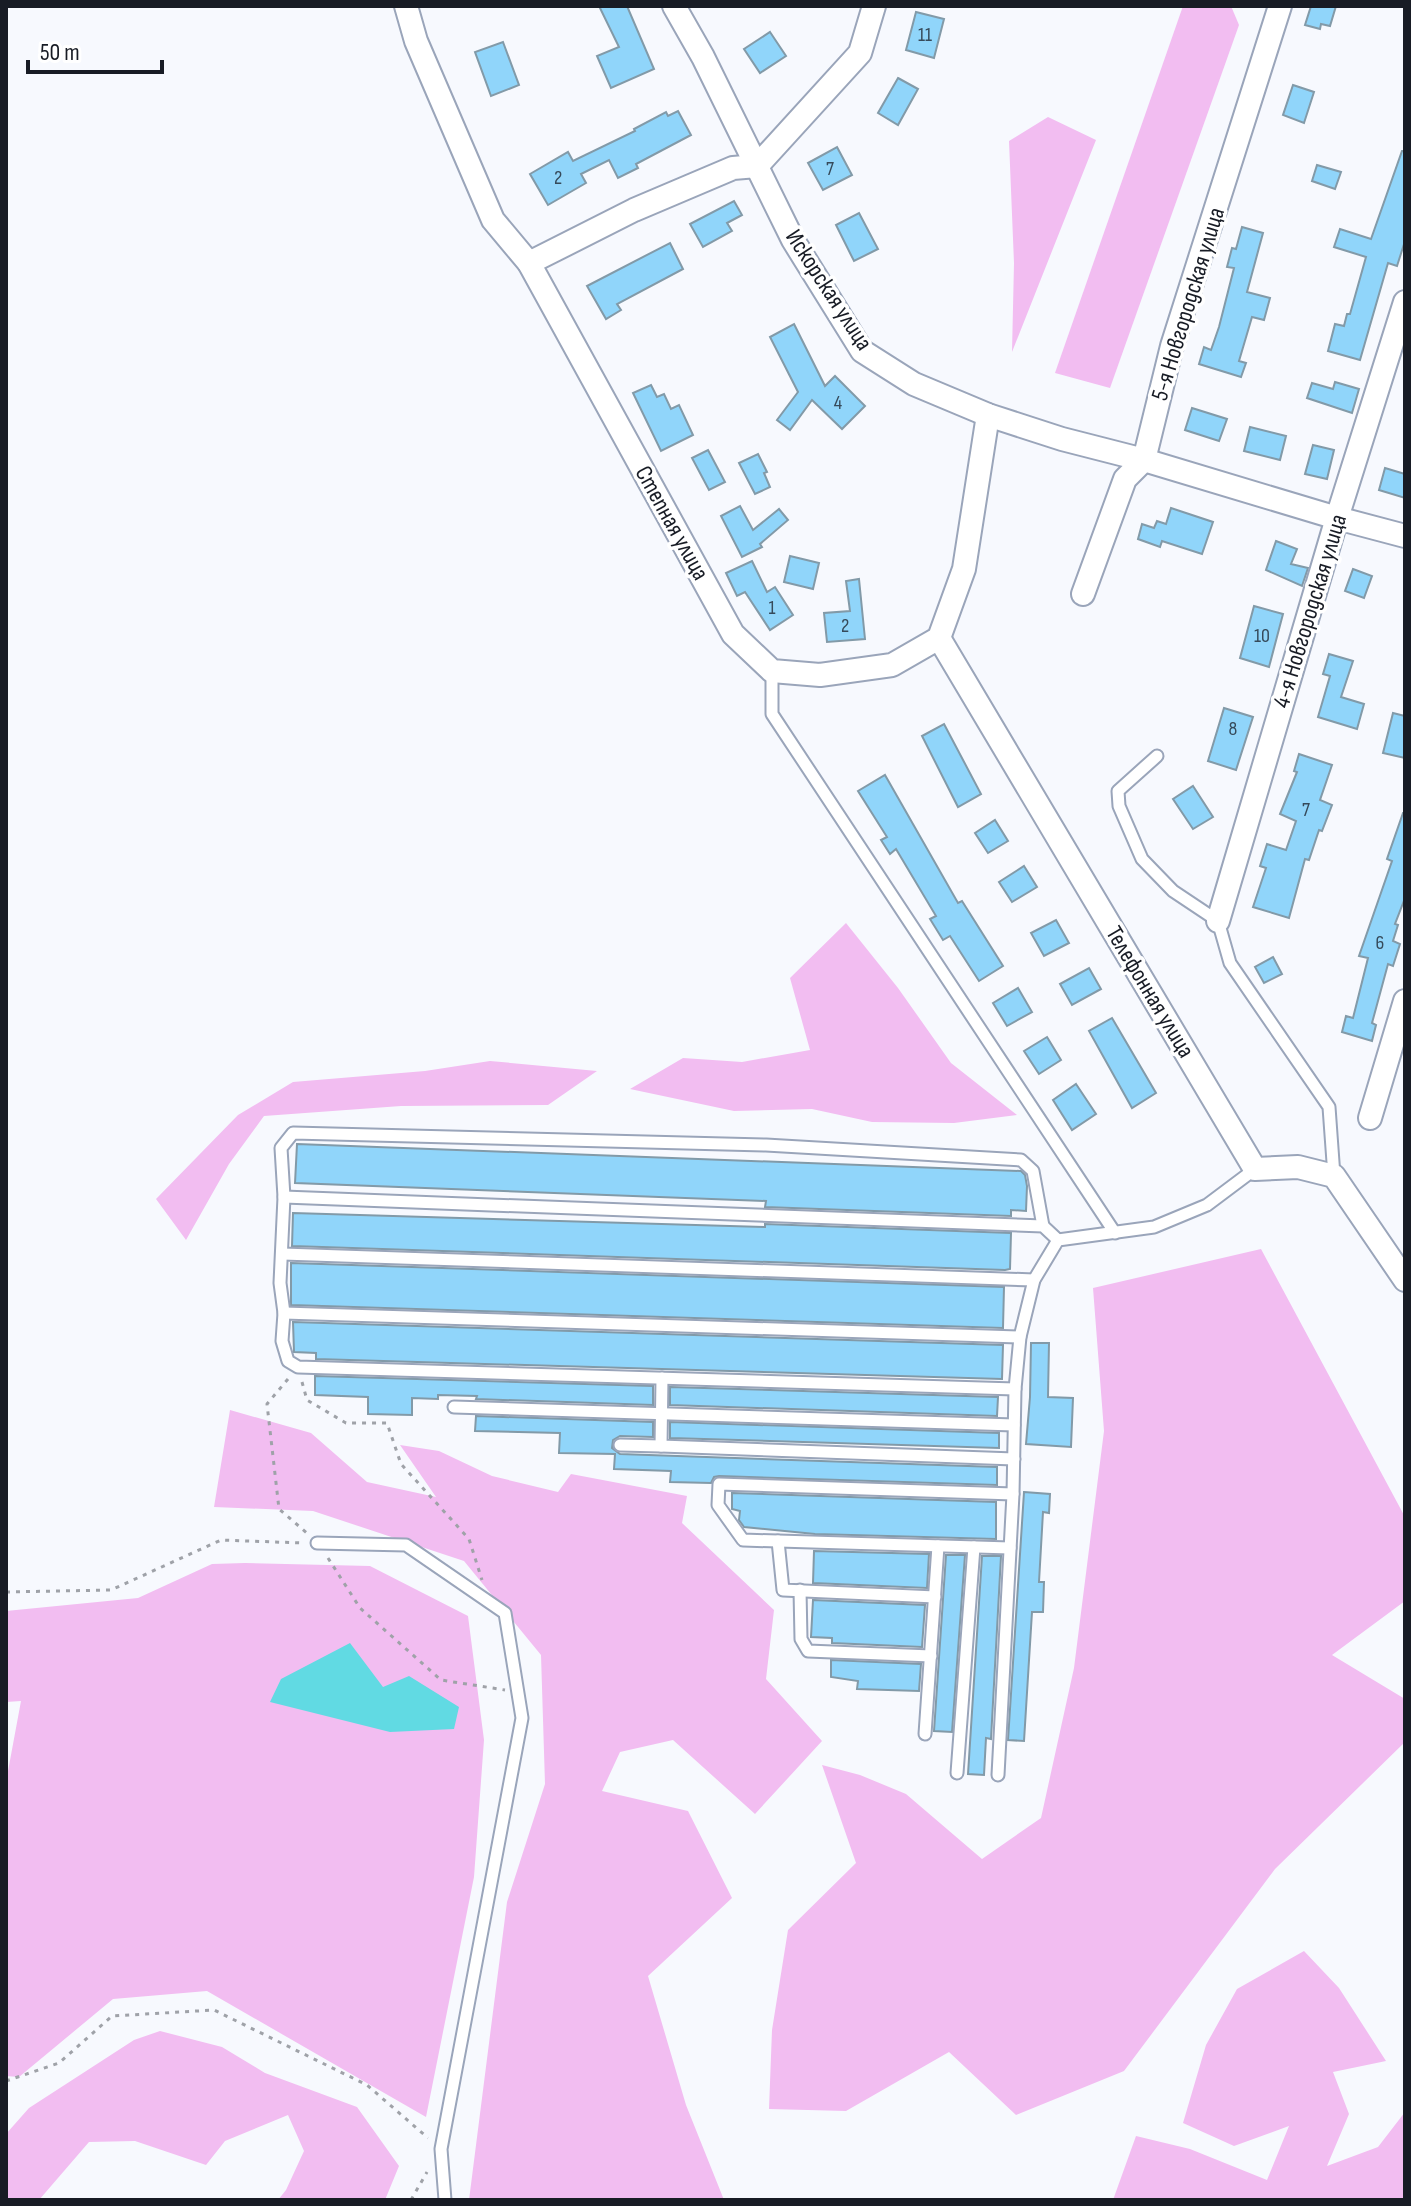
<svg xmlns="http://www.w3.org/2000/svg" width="1411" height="2206" font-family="'Sofia Sans Condensed',sans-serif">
	<rect width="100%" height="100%" fill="#f7f9fe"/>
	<g fill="#f2bdf1">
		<polygon points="1183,6 1231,6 1239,25 1110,388 1055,373"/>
		<polygon points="1048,117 1096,140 1012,352 1014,263 1009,141"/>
		<polygon points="846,923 898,988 951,1063 1017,1115 954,1123 872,1122 812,1109 734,1111 630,1089 683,1058 742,1062 810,1050 790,978"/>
		<polygon points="490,1061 597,1071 548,1105 401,1106 264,1116 229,1164 186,1240 156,1199 238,1115 293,1082 425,1071"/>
		<polygon points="1261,1249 1405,1517 1405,1601 1332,1655 1405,1699 1405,1742 1275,1869 1124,2071 1016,2115 949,2052 846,2111 769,2109 772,2030 788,1930 856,1863 822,1765 860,1775 906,1794 982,1859 1041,1818 1074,1668 1104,1431 1093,1288"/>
		<polygon points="230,1410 311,1433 367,1482 436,1497 400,1445 439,1451 492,1476 558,1492 571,1474 687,1496 682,1523 774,1610 766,1679 822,1741 755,1814 673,1740 620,1752 602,1791 688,1811 732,1898 648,1976 686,2105 724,2200 469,2200 507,1902 545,1784 541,1655 464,1561 313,1511 214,1507"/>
		<polygon points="245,1563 370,1566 468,1616 484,1740 474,1877 426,2117 207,1991 113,1999 19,2077 6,2076 6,1782 21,1701 6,1702 6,1611 138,1598 212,1564"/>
		<polygon points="1304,1951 1339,1988 1386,2061 1333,2072 1349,2114 1327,2166 1378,2147 1405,2112 1405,2200 1113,2200 1136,2136 1190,2149 1267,2180 1289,2126 1234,2146 1183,2123 1206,2045 1237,1989"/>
		<polygon points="160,2031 222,2047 265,2073 357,2107 399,2166 385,2200 278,2200 286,2190 304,2151 288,2115 225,2141 206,2165 135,2141 89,2142 39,2200 6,2200 6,2134 29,2108 134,2040"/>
	</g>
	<polygon fill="#61dae3" points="350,1643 383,1687 409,1676 459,1707 454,1729 390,1732 270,1702 281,1679"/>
	<g fill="#90d5fa" stroke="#829aa8" stroke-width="2">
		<polygon points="599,6 627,6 654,69 611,88 597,56 619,47"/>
		<polygon points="1311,6 1336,6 1330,26 1321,24 1320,29 1305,25"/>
		<polygon points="916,12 944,19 934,58 906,50"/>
		<polygon points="770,32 786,56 760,73 744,49"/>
		<polygon points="503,42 519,85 491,96 475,52"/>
		<polygon points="898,78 918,89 898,125 878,113"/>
		<polygon points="1293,85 1314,92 1304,123 1283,115"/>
		<polygon points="678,111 691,135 636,164 638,168 618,178 609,160 581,174 586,183 548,205 530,174 568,152 573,161 635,131 634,129 666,112 668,116"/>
		<polygon points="837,147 852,175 823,190 808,163"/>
		<polygon points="1402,151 1405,151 1405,241 1397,266 1388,263 1360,360 1328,351 1335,324 1344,326 1347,314 1350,314 1366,257 1334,247 1340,229 1371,239"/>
		<polygon points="1317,165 1341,172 1335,189 1312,181"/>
		<polygon points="734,201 742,215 727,223 732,231 703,247 690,224"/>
		<polygon points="859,213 878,249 854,261 836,225"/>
		<polygon points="1242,227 1263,233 1247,292 1270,298 1264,320 1252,317 1239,361 1246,363 1241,377 1199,364 1204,347 1211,350 1219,327 1234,268 1227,267 1232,248 1236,249"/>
		<polygon points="670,243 683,269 617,304 621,310 606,319 587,286"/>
		<polygon points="794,324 825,386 835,376 865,406 842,429 812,400 790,430 777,420 798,392 770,337"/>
		<polygon points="1335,382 1359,389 1352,413 1307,398 1312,383 1333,389"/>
		<polygon points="651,385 657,397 664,394 671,409 679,405 693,435 661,451 633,393"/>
		<polygon points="1192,408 1227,419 1219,441 1185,430"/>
		<polygon points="1250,427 1286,436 1280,460 1244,451"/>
		<polygon points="1313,445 1334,450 1327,479 1305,474"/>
		<polygon points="708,450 725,482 709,490 692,458"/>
		<polygon points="758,454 767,472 764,473 770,487 755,494 739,463"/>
		<polygon points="1385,468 1405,474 1405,498 1379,490"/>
		<polygon points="740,506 753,530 779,509 788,520 760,544 762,547 742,557 721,516"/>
		<polygon points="1171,508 1213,522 1202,554 1162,541 1160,547 1138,539 1142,524 1154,528 1157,521 1166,524"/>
		<polygon points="1276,541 1297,549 1291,564 1308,568 1302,586 1266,570"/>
		<polygon points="790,556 819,563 813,589 784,582"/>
		<polygon points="752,561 767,592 775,587 793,615 770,630 745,592 737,596 726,573"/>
		<polygon points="1353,569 1372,576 1364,598 1345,591"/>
		<polygon points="859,579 865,639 827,642 824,613 850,611 846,581"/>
		<polygon points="1254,606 1283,614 1269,667 1240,658"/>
		<polygon points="1329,654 1353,661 1341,697 1364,704 1357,729 1318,717 1330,676 1323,674"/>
		<polygon points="1224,708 1253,717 1236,770 1208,761"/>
		<polygon points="1393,713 1405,716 1405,758 1383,753"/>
		<polygon points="944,724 981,794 958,807 922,736"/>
		<polygon points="1299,754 1332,765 1320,800 1332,805 1322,831 1319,830 1309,860 1305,859 1289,918 1253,907 1266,868 1260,866 1267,844 1286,850 1296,821 1280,814 1297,772 1294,771"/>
		<polygon points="885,775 958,903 962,901 1003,966 979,981 950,936 943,940 930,919 936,916 896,849 890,854 881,840 887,837 858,791"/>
		<polygon points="1193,786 1213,817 1193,829 1173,799"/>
		<polygon points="1403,813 1405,813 1405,898 1395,924 1398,925 1393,941 1400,944 1393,966 1388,964 1372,1023 1376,1025 1372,1041 1342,1032 1346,1016 1353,1018 1368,958 1359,956 1392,861 1387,859"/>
		<polygon points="995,820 1008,841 988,853 975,833"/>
		<polygon points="1024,866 1037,887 1012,902 999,882"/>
		<polygon points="1056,920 1069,943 1044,956 1031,933"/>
		<polygon points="1273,957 1282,974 1264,983 1255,967"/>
		<polygon points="1089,968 1101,989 1072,1005 1060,984"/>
		<polygon points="1018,988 1032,1012 1007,1026 993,1003"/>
		<polygon points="1112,1018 1156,1093 1132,1108 1089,1031"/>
		<polygon points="1047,1037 1061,1060 1039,1074 1024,1051"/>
		<polygon points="1076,1084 1096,1114 1072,1130 1053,1100"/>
		<polygon points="297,1144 1021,1171 1025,1175 1027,1186 1026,1211 1011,1210 1011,1216 765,1207 766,1201 295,1183"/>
		<polygon points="293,1213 765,1227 765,1224 1011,1233 1010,1269 1005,1270 292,1246"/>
		<polygon points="291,1263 1004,1287 1003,1328 291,1305"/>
		<polygon points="293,1322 1003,1345 1002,1379 316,1359 316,1353 294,1352"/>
		<polygon points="1031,1343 1049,1343 1048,1397 1073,1398 1071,1447 1026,1444 1030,1397"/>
		<polygon points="315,1376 653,1386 653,1405 476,1399 477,1396 438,1395 438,1399 412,1398 412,1415 368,1414 368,1397 315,1395"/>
		<polygon points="670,1387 998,1397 997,1416 670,1405"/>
		<polygon points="476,1416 653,1422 653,1437 620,1436 613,1440 612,1448 620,1454 997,1467 997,1485 719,1476 714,1477 711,1483 670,1482 671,1471 614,1469 615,1454 559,1453 560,1433 475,1431"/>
		<polygon points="670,1422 999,1433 999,1448 670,1438"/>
		<polygon points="1024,1492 1050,1494 1049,1513 1043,1512 1039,1582 1044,1582 1043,1612 1032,1612 1024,1741 1008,1740"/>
		<polygon points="732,1493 996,1502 996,1539 815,1534 744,1527 739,1520 740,1511 732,1509"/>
		<polygon points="814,1551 929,1554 927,1588 813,1583"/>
		<polygon points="946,1555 965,1555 952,1732 934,1731"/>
		<polygon points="982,1556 1001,1556 991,1739 986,1738 984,1775 968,1774"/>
		<polygon points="813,1600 925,1605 922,1647 832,1643 832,1638 811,1637"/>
		<polygon points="831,1660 921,1664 919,1691 857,1689 858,1681 831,1677"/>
	</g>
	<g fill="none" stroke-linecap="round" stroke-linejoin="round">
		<g stroke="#9aa5ba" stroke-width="15">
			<g id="lane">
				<polyline points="772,671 772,714 1115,1233"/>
				<polyline points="1157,756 1118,791 1119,806 1142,859 1173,891 1218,921 1230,963 1329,1107 1334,1176"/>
				<polyline points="284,1197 1043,1226 1058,1240"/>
				<polyline points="283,1254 1034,1280"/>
				<polyline points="284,1313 1020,1337"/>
				<polyline points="662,1378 661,1446 1014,1459"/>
				<polyline points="1015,1389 298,1367 288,1361 282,1341 284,1313 280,1283 284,1197 281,1148 293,1133 766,1145 1021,1160 1033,1171 1043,1226"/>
				<polyline points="454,1407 1014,1425"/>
				<polyline points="620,1445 661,1446"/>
				<polyline points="778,1541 783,1590 935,1597"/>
				<polyline points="317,1543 406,1545 505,1613 522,1718 441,2149 445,2200"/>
				<polyline points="1010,1548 743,1540 718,1505 719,1484 1013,1494"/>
				<polyline points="800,1590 801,1639 808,1651 931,1656"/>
				<polyline points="925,1734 938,1546"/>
				<polyline points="957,1773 974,1547"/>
				<polyline points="998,1775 1013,1494 1015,1389 1020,1337 1034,1280 1058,1240 1154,1227 1207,1205 1255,1169"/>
			</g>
		</g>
		<g stroke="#9aa5ba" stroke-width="26">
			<g id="street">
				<polyline points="406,6 416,41 493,220 529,263 733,634 772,671 820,675 892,665 939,638 964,569 988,415"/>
				<polyline points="674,6 703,57 793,240 862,351 914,384 988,415 1062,439 1144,460 1337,518 1405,536"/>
				<polyline points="529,263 634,210 733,168 757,166 860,53 874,6"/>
				<polyline points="1083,594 1125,479 1144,460 1172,346 1280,6"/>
				<polyline points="939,638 1255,1169 1298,1167 1334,1176 1405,1280"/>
				<polyline points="1218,921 1337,518 1405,302"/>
				<polyline points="1370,1118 1405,1001"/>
			</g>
		</g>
		<g stroke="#9fa2a8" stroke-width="3" stroke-dasharray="4 6" stroke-linecap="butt">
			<polyline points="288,1379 267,1404 279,1509 308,1534"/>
			<polyline points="302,1382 307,1400 346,1423 387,1423 401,1464 469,1539 482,1580"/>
			<polyline points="328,1558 360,1608 441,1680 505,1690"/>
			<polyline points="6,1592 111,1590 221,1540 303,1543"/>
			<polyline points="6,2081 59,2063 112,2016 214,2010 367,2085 428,2138"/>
			<polyline points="411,2200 427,2172"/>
		</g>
		<use href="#lane" stroke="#fff" stroke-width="11"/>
		<use href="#street" stroke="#fff" stroke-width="22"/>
	</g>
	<g text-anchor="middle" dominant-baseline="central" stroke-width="7" stroke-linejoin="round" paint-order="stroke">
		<g font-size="20" fill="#364a5a">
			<text x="925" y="35">11</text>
			<text x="830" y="169">7</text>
			<text x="558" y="178">2</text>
			<text x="838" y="403">4</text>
			<text x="772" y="608">1</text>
			<text x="845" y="626">2</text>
			<text x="1262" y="636">10</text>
			<text x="1233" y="729">8</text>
			<text x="1306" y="810">7</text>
			<text x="1380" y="943">6</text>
		</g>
		<g font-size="24" fill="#181c25" stroke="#fff">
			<text transform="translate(829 290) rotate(57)">Искорская улица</text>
			<text transform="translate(1188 304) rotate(-73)">5-я Новгородская улица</text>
			<text transform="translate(672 523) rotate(61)">Степная улица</text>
			<text transform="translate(1310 611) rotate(-73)">4-я Новгородская улица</text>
			<text transform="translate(1150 992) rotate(59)">Телефонная улица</text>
		</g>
	</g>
	<rect width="1411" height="2206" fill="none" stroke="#181c25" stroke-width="16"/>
	<path d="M28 60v12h134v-12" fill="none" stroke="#181c25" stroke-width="4"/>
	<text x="40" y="60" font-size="24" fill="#181c25" stroke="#ffffff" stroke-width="6" paint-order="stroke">50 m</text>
</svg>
